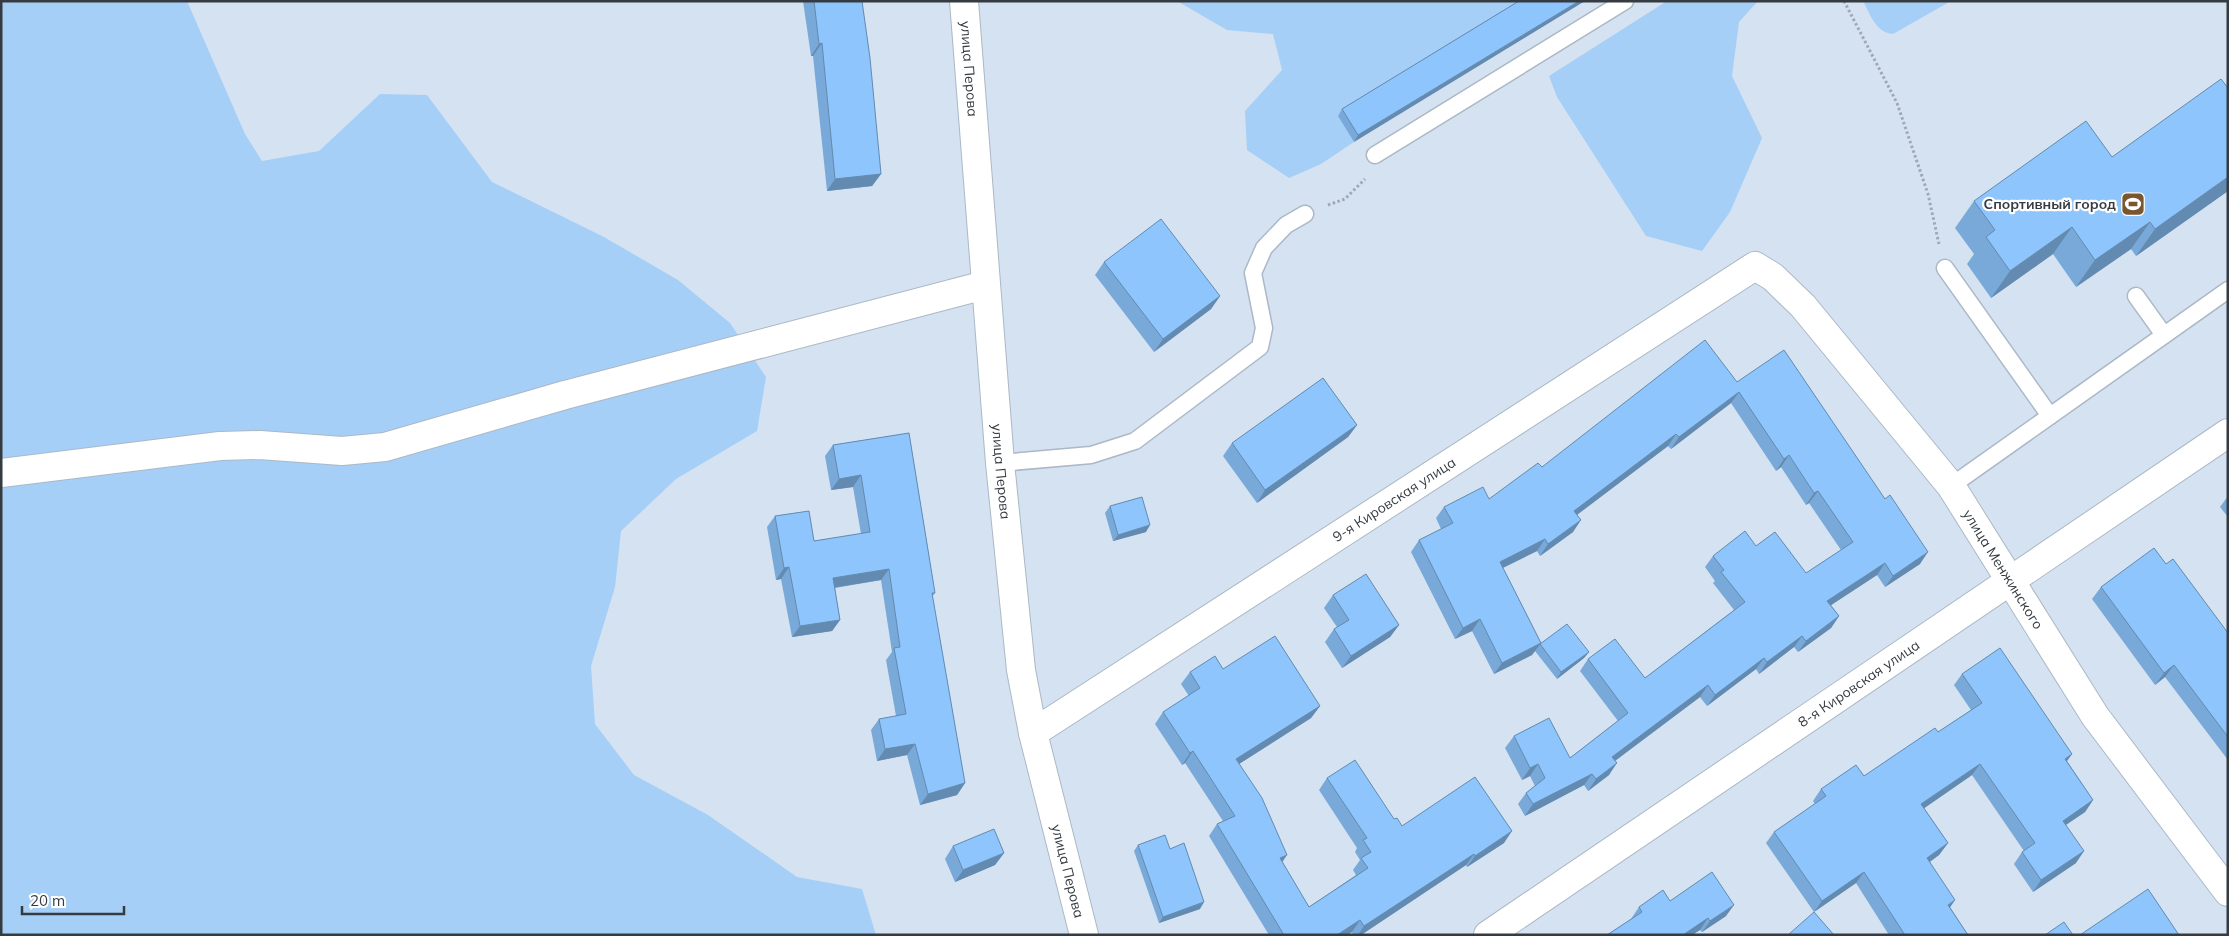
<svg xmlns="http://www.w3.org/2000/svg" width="2229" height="936" font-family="Mulish,sans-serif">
	<rect width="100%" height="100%" fill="#d4e2f1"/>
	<g fill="#a6cff7">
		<polygon points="1,1 187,1 245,134 262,161 319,151 380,94 427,95 492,182 604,237 678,280 730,323 766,377 757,431 676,479 621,531 615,587 591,666 595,724 634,775 708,815 797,877 862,889 876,935 1,935"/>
		<polygon points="1177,1 1526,1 1338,115 1354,142 1321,164 1289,178 1247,150 1245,111 1282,70 1273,34 1227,30"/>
		<polygon points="1667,1 1758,1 1739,22 1732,76 1762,138 1730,212 1702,251 1646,236 1557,97 1549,76"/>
		<path d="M1863,1H1951L1893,34C1876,33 1870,14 1863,1Z"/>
	</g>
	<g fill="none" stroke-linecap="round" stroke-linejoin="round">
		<g stroke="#abb8c6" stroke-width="19">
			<g id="service">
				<polyline points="1375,155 1625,1"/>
				<polyline points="1945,268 2050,416"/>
				<polyline points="2136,296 2164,335"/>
				<polyline points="1000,463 1091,455 1135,441 1260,347 1264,328 1253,273 1264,248 1286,225 1305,214"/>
				<polyline points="1951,486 2228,290"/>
			</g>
		</g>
		<g stroke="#abb8c6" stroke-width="30">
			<g id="minor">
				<polyline points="1,473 220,446 260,445 342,451 385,447 565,395 985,285"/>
				<path id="s1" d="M1033,733L1755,266L1773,277L1803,306L1951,486L2095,716L2228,892"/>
				<path id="s2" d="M1488,935L2228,433"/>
			</g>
		</g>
		<g stroke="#abb8c6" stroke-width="30">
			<g id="tertiary">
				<path id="s3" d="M964,1L1000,463L1021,670L1033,733L1084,935"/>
			</g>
		</g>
		<g stroke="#9ea9b5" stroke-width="3" stroke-dasharray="2.5 2.5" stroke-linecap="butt">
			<polyline points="1844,1 1897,103 1928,194 1939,244"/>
			<polyline points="1328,205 1345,199 1365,179"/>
		</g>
		<use href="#service" stroke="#fff" stroke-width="16"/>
		<use href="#minor" stroke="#fff" stroke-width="28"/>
		<use href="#tertiary" stroke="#fff" stroke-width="28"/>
	</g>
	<g fill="#79a9d9">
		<polygon points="803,1 862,1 881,174 872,186 827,191 813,56 811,56"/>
		<polygon points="1519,1 1354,142 1338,116 1342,109"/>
		<polygon points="2112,157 2228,191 2136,256 2131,249 2076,287 2053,254 1991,298 1967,264 1974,254 1955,228 1974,201"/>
		<polygon points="1104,262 1220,296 1211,309 1154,352 1095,275"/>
		<polygon points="1737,382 1920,564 1885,587 1877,575 1831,605 1839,616 1831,628 1798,652 1794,647 1759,674 1756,669 1707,706 1700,697 1615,761 1609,775 1588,791 1584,785 1525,816 1518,804 1526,793 1535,786 1530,776 1522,780 1505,748 1514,736 1570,758 1618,721 1580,671 1588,659 1645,678 1734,610 1713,583 1715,581 1705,567 1713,556 1756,546 1806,573 1841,550 1809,503 1806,505 1781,467 1776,471 1731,403 1671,449 1668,446 1577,515 1573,532 1540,556 1537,551 1503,568 1541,643 1589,652 1584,658 1557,679 1535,651 1532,655 1494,674 1472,631 1455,639 1411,552 1419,540 1441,529 1436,518 1444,507 1489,499 1542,467"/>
		<polygon points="1357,425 1348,437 1257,503 1223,456 1232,443"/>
		<polygon points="909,433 935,593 932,597 965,783 957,795 920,805 907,755 877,761 871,730 879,719 896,716 886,660 892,652 881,580 835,588 840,620 832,631 792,637 781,579 776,580 767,527 775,516 814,541 861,534 853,487 831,490 825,456 833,445"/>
		<polygon points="2228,496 2228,517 2220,507"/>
		<polygon points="1110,506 1146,532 1113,541 1105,513"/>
		<polygon points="2166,564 2228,633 2228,760 2165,677 2155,685 2092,599 2101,587"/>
		<polygon points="1333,595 1399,625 1390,637 1342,668 1325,642 1334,629 1337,627 1324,608"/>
		<polygon points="1223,669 1320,706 1311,718 1239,764 1282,862 1309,907 1356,875 1353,870 1360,860 1355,852 1357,848 1319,790 1327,778 1394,819 1402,826 1504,843 1467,867 1466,865 1361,935 1353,935 1352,932 1348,935 1269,935 1209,836 1217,824 1223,821 1185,763 1182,765 1155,724 1163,712 1189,696 1181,684 1190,672"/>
		<polygon points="1962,674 2072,754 2067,761 2093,800 2085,812 2066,825 2076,863 2033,892 2014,864 2022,852 2024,851 1972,775 1924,808 1948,843 1939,855 1930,862 1950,907 1968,935 1889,935 1856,883 1814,912 1766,843 1774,832 1815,804 1813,801 1821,789 1864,776 1938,732 1971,710 1954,685"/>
		<polygon points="1138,845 1200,909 1159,923 1134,851"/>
		<polygon points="953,846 1004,853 995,865 955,882 945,859"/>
		<polygon points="1670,901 1726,916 1702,932 1700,930 1692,935 1607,935 1631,919 1639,907"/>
	</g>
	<g fill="#638ab0">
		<polygon points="1579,1 1585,1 1354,142 1358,135"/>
		<polygon points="822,43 813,56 811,56 819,44"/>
		<polygon points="881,174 872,186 827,191 835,179"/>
		<polygon points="2228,177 2228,191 2136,256 2155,229"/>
		<polygon points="2150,222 2131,249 2076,287 2095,260"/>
		<polygon points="2072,227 2053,254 1991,298 2010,271"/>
		<polygon points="1220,296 1211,309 1154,352 1163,339"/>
		<polygon points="1739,392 1731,403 1671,449 1679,437"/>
		<polygon points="1357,425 1348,437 1257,503 1265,490"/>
		<polygon points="1676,434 1668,446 1566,523 1574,511"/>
		<polygon points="1789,455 1781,467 1776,471 1784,459"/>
		<polygon points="861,475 853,487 831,490 839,479"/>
		<polygon points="1818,491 1809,503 1806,505 1814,493"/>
		<polygon points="1581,520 1573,532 1540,556 1548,544"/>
		<polygon points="1150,525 1146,532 1113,541 1118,535"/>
		<polygon points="1545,539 1537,551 1492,573 1500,562"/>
		<polygon points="1928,552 1920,564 1885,587 1893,576"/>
		<polygon points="1885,563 1877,575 1819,613 1827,601"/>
		<polygon points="789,567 781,579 776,580 784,568"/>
		<polygon points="889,569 881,580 825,589 833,578"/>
		<polygon points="1839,616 1831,628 1798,652 1806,641"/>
		<polygon points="1480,619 1472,631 1455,639 1463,628"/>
		<polygon points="840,620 832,631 792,637 800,626"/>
		<polygon points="1399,625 1390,637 1342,668 1351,656"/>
		<polygon points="1802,636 1794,647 1759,674 1767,662"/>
		<polygon points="1541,643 1532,655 1494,674 1502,663"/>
		<polygon points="1589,652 1584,658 1557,679 1561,672"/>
		<polygon points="1764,658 1756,669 1707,706 1715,695"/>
		<polygon points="2174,665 2165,677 2155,685 2164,673"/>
		<polygon points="1708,685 1700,697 1604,769 1612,757"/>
		<polygon points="1320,706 1311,718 1228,771 1236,759"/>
		<polygon points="915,744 907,755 877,761 885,749"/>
		<polygon points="1193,751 1185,763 1182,765 1190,753"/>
		<polygon points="2072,754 2064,765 2065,759"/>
		<polygon points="1617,763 1609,775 1588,791 1596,779"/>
		<polygon points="1538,764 1530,776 1522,780 1530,768"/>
		<polygon points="1980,764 1972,775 1913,816 1921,804"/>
		<polygon points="1592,774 1584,785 1525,816 1533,804"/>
		<polygon points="965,783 957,795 920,805 928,794"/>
		<polygon points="2093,800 2085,812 2055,832 2063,821"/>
		<polygon points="1512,831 1504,843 1467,867 1475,856"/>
		<polygon points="1948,843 1939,855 1919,869 1927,858"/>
		<polygon points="2084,851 2076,863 2033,892 2041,880"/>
		<polygon points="1004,853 995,865 955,882 963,870"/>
		<polygon points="1474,854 1466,865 1361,935 1358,935 1364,926"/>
		<polygon points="1287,855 1279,867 1280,858"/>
		<polygon points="1864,872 1856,883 1814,912 1822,901"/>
		<polygon points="1955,900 1947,912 1948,905"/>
		<polygon points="1204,902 1200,909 1159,923 1163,917"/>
		<polygon points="1734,905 1726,916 1702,932 1710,921"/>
		<polygon points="1708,918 1700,930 1692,935 1683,935"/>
		<polygon points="1360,920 1352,932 1348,935 1337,935"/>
	</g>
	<g fill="#8dc5fc" stroke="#638ab0">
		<polygon points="814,1 862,1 870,58 881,174 835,179 822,43 819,44"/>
		<polygon points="1519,1 1579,1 1358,135 1342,109"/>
		<polygon points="2221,79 2228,88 2228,177 2155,229 2150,222 2095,260 2072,227 2010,271 1986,237 1995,230 1974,201 2086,121 2112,157"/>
		<polygon points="1161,219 1220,296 1163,339 1104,262"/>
		<polygon points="1705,340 1737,382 1784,350 1885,499 1890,495 1928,552 1893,576 1885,563 1827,601 1839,616 1806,641 1802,636 1767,662 1764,658 1715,695 1708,685 1612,757 1617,763 1596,779 1592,774 1533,804 1526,793 1545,778 1538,764 1530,768 1514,736 1549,718 1570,758 1628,713 1588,659 1615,639 1645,678 1745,602 1721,572 1724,570 1713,556 1745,531 1756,546 1775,532 1806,573 1853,542 1818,491 1814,493 1789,455 1784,459 1739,392 1679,437 1676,434 1574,511 1581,520 1548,544 1545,539 1500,562 1541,643 1502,663 1480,619 1463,628 1419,540 1453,523 1444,507 1483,487 1489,499 1538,463 1542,467"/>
		<polygon points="1323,378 1357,425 1265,490 1232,443"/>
		<polygon points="909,433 935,593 932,593 965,783 928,794 915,744 885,749 879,719 906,714 894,648 900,647 889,569 833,578 840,620 800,626 789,567 784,568 775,516 809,511 814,541 870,532 861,475 839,479 833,445"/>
		<polygon points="1142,497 1150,525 1118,535 1110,506"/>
		<polygon points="2154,548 2166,564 2173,559 2228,633 2228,737 2174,665 2164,673 2101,587"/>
		<polygon points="1366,574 1399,625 1351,656 1334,629 1349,620 1333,595"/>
		<polygon points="1567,624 1589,652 1561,672 1540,644"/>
		<polygon points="1275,636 1320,706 1236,759 1262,798 1287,855 1280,858 1309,907 1368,868 1361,858 1371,852 1363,840 1367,838 1327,778 1355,760 1394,819 1397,818 1402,826 1475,777 1512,831 1475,856 1474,854 1364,926 1360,920 1337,935 1284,935 1217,824 1235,816 1193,751 1190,753 1163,712 1200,688 1190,672 1215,656 1223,669"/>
		<polygon points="2000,648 2072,754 2065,759 2093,800 2063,821 2084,851 2041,880 2022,852 2035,843 1980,764 1921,804 1948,843 1927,858 1955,900 1948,905 1968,935 1905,935 1864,872 1822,901 1774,832 1826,796 1821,789 1856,765 1864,776 1935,728 1938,732 1982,703 1962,674"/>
		<polygon points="994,829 1004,853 963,870 953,846"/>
		<polygon points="1165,835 1170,849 1184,843 1204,902 1163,917 1138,845"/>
		<polygon points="1712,872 1734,905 1710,921 1708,918 1683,935 1607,935 1642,912 1639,907 1663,890 1670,901"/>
		<polygon points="2148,889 2179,935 2080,935"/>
		<polygon points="1814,912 1834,935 1788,935"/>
		<polygon points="2064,922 2073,935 2045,935"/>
	</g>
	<defs>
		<g id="stadium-square" transform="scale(1.25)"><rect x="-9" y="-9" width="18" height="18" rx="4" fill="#79562e" stroke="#fff"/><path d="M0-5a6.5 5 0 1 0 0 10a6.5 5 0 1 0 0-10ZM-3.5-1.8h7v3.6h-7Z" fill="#fff"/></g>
	</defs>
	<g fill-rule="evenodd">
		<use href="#stadium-square" x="2133" y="204"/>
	</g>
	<g text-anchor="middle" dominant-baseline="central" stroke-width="4.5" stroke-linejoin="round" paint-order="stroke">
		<g font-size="14" fill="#353b40" stroke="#fff">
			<text stroke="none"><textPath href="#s3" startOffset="68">улица Перова</textPath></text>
			<text stroke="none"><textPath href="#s3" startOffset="472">улица Перова</textPath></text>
			<text stroke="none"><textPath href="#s1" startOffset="430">9-я Кировская улица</textPath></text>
			<text stroke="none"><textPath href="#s1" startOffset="1254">улица Менжинского</textPath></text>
			<text stroke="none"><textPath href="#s2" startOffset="448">8-я Кировская улица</textPath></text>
			<text stroke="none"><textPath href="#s3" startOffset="878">улица Перова</textPath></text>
		</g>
		<g font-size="14" font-weight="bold" fill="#353b40" stroke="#fff" text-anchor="end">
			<text x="2116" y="204">Спортивный город</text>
		</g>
	</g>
	<rect width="2229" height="936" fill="none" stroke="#353b40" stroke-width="5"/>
	<path d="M22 906v8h102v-8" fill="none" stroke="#353b40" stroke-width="2.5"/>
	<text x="30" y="906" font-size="15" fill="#353b40" stroke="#ffffff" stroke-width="4" paint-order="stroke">20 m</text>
</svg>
